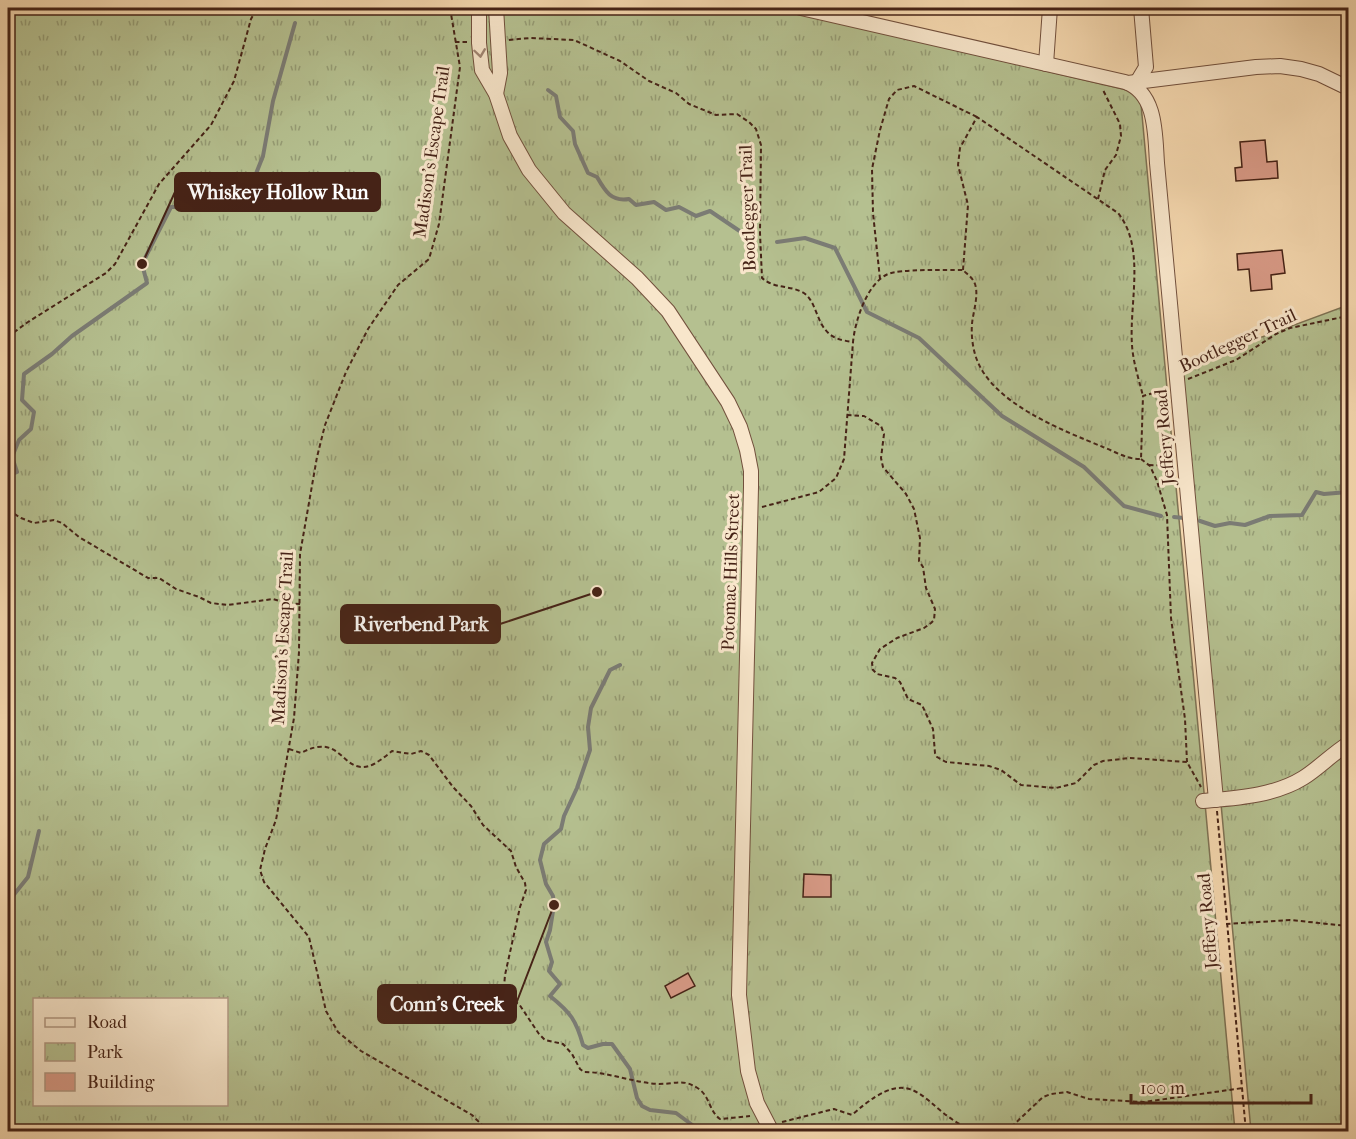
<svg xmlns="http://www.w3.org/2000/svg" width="1356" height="1139" font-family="'IM FELL French Canon',serif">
	<defs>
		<pattern id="park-tufts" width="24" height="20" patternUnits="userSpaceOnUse" patternTransform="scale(1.5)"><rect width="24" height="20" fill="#b5c090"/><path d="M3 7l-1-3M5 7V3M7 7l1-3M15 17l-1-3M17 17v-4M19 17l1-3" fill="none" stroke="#959c75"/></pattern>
	</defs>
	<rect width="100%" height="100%" fill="#f5d8af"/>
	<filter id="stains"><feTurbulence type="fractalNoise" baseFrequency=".00333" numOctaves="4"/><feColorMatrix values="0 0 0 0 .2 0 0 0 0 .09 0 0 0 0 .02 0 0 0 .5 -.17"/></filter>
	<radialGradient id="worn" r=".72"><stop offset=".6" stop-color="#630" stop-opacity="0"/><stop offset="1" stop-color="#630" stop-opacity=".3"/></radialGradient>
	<g fill="url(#park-tufts)" stroke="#7e7254" stroke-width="1.5" fill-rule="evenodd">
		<path d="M8,8H777L1140,93L1235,1131H8ZM34,1000H226V1104H34Z"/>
		<polygon points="1348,305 1348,1131 1251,1131 1181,367"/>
	</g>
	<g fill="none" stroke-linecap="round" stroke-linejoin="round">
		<g stroke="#7b7c75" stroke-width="4">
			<path d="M548,90L556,96L560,117L573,131L575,144L588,173L597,177C605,191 611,202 629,199L636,205L654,202L666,210L679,207L696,216L710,211L747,236"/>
			<polyline points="777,242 805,238 835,248 867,312 919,338 1002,416 1084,467 1124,506 1161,516"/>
			<polyline points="8,476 17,472 12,457 19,440 31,429 34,412 22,400 24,374 52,354 72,336 147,283 142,264 171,207 207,207 248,194 263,156 273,101 295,23"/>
			<polyline points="1174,517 1184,518"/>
			<polyline points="1200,521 1215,526 1230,523 1245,525 1270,516 1302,515 1316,492 1324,494 1348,492"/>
			<path d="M620,665L610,670L591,708L588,727L590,750L577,788L564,816L561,829L544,844L540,860L546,884L553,896L554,905L550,930L546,942L552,962L549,971L560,984L550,996C571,1013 576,1020 583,1045L588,1048L603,1044H612L630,1069L637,1098L642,1106L650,1110L676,1113L695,1127V1132"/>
			<polyline points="8,902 28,877 39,831"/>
		</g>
	</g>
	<g fill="#da9c89" stroke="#462317" stroke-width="1.5">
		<polygon points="1265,140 1267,162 1277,161 1278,178 1236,181 1235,168 1242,167 1240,142"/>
		<polygon points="1282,250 1285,273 1271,275 1272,289 1251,291 1249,269 1238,270 1237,254"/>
		<polygon points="804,874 831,875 831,897 803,897"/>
		<polygon points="688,973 695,986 671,998 665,986"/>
	</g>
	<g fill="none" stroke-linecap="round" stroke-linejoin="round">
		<g stroke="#72503d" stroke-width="16">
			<g id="minor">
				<polyline points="479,8 479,43 482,70 496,94 510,136 529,170 564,213 637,278 668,311 728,402 740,427 747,450 751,471 751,487 739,995 748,1071 757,1103 772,1132"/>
				<path d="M801,8L1125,82C1157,93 1155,135 1157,163L1216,800"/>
				<polyline points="1046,64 1050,8"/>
				<polyline points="1137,82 1146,67 1141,8"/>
				<polyline points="1128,83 1256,67 1280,66 1301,69 1319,74 1348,88"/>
				<polyline points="496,94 500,73 496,8"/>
				<path d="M1203,801C1236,798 1274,796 1303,778C1319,768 1332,754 1348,744"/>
			</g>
		</g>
		<g stroke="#462317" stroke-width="2" stroke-dasharray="4.5 3" stroke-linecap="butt">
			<polyline points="450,8 460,67 439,224 429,259 398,285 368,329 346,372 325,425 317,457 300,554 299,652 294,718 276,820 265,849 260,870 264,882 309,937 326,1011 338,1032 361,1051 472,1115 489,1132"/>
			<path d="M509,40L530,38L574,40L620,61L649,81L676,93L689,104L716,115L737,114L749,122L756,129L761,145L760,233L762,278C775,289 788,285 802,292C818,300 815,327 834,337C839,340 847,341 853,342C855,321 867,283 888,274C899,269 948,270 963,270C967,274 973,278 975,284C979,296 973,312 972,324C971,336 973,350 977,360C994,404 1062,430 1103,447C1114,451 1128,460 1141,459L1143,396L1167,389"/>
			<polyline points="455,42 467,42"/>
			<polyline points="1098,199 1105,170 1116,155 1121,136 1120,124 1103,90"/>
			<path d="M963,270L968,205L958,165L960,148L977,117L1118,213C1146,248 1129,303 1132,345C1133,362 1139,380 1143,396"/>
			<polyline points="880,279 873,213 872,169 880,130 889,99 897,90 914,86 977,117"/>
			<polyline points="8,346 13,333 28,322 106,273 115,264 159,184 211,125 234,81 251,19 257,8"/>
			<polyline points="1188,379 1236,360 1276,334 1290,328 1348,316"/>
			<polyline points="8,404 12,437 8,451"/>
			<polyline points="847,415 864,416 881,426 884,434 881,458 883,467 906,494 914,509 920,538 919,561 923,567 926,588 935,609 934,620 931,623 924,628 897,638 880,649 872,663 873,670 877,674 895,678 900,682 908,699 922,705 933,729 935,753 937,757 946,762 989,766 1001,770 1021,785 1056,788 1076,783 1094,765 1103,761 1130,758 1187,762 1201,787"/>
			<polyline points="1141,459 1150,466 1157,481 1167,515 1171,618 1185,719 1187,762"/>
			<polyline points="1149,465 1173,466"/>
			<polyline points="762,507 819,492 836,478 844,459 853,342"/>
			<polyline points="8,510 21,518 34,523 54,520 62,523 79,537 148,578 159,578 176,589 199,597 211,603 228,605 273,599 286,603 300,604"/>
			<path d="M289,749L301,753C342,731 341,774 369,766C376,764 386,756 392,751L411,754L421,751L429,755L453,787L471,806L483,825L511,851L516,867L525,883L526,890L520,907L505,975L504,987L506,998L519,1004L539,1034L545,1040L563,1044L572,1054L580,1069L584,1072C609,1072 634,1083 659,1084C676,1084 683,1078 699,1089C710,1097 709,1111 720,1119L750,1116"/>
			<polyline points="1217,811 1246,1132"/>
			<polyline points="1226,924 1290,920 1348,926"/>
			<path d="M782,1122L834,1109L852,1115C921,1053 920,1114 978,1132"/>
			<polyline points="1006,1132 1043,1097 1051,1094 1067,1092 1089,1099 1144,1102 1243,1088"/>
		</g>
		<use href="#minor" stroke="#f8e6cb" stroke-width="14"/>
	</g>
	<defs><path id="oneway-chevron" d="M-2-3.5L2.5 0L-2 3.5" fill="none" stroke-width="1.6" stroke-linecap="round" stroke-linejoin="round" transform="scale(1.5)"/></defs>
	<use stroke="#9f8471" href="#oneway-chevron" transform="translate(480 53) rotate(82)"/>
	<g text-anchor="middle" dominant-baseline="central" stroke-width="6" stroke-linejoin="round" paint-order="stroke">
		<g font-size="18" fill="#462317" stroke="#f8e6cb">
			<text transform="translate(432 152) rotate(-82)">Madison's Escape Trail</text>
			<text transform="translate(748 208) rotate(-92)">Bootlegger Trail</text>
			<text transform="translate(1238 341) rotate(-25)">Bootlegger Trail</text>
			<text transform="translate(1165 437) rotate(-95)">Jeffery Road</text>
			<text transform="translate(731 572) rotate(-88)">Potomac Hills Street</text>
			<text transform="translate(283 638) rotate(-87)">Madison's Escape Trail</text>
			<text transform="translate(1208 921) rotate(-95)">Jeffery Road</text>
		</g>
	</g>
	<path fill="none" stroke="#462317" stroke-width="2" d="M142 264L175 192M597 592L500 624M554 905L516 1004"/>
	<g fill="#462317" stroke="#f8e6cb" stroke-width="2">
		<circle cx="142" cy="264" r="6"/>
		<circle cx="597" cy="592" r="6"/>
		<circle cx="554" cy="905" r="6"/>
	</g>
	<g fill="#462317" stroke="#462317" stroke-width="2">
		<rect x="175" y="173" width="205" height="38" rx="6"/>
		<rect x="341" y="605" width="159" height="38" rx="6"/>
		<rect x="378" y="985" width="138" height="38" rx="6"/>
	</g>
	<g font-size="20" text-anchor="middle" font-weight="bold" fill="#fff">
		<text x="278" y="199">Whiskey Hollow Run</text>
		<text x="421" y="631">Riverbend Park</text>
		<text x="447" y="1011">Conn's Creek</text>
	</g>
	<rect width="1356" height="1139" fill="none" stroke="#f5d8af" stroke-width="30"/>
	<rect x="9" y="9" width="1338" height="1121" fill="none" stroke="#462317" stroke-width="3"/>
	<rect x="15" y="15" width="1326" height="1109" fill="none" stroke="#462317" stroke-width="1.5"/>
	<rect x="33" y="998" width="195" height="108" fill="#f8e6cb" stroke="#b19883" stroke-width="1.5"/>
	<rect x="45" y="1018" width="30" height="9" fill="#f8e6cb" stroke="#b19883" stroke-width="1.5"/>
	<text x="87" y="1028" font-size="18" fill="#462317">Road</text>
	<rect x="45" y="1043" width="30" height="18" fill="url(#park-tufts)" stroke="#b19883" stroke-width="1.5"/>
	<text x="87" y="1058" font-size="18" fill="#462317">Park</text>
	<rect x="45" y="1073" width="30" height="18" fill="#da9c89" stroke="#b19883" stroke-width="1.5"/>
	<text x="87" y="1088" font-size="18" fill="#462317">Building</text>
	<path d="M1131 1094v9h180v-9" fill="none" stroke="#462317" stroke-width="3"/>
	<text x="1140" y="1094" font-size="18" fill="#462317" stroke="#f8e6cb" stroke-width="4.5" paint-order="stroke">100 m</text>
	<rect width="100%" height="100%" filter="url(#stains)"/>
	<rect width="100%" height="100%" fill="url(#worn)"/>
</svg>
